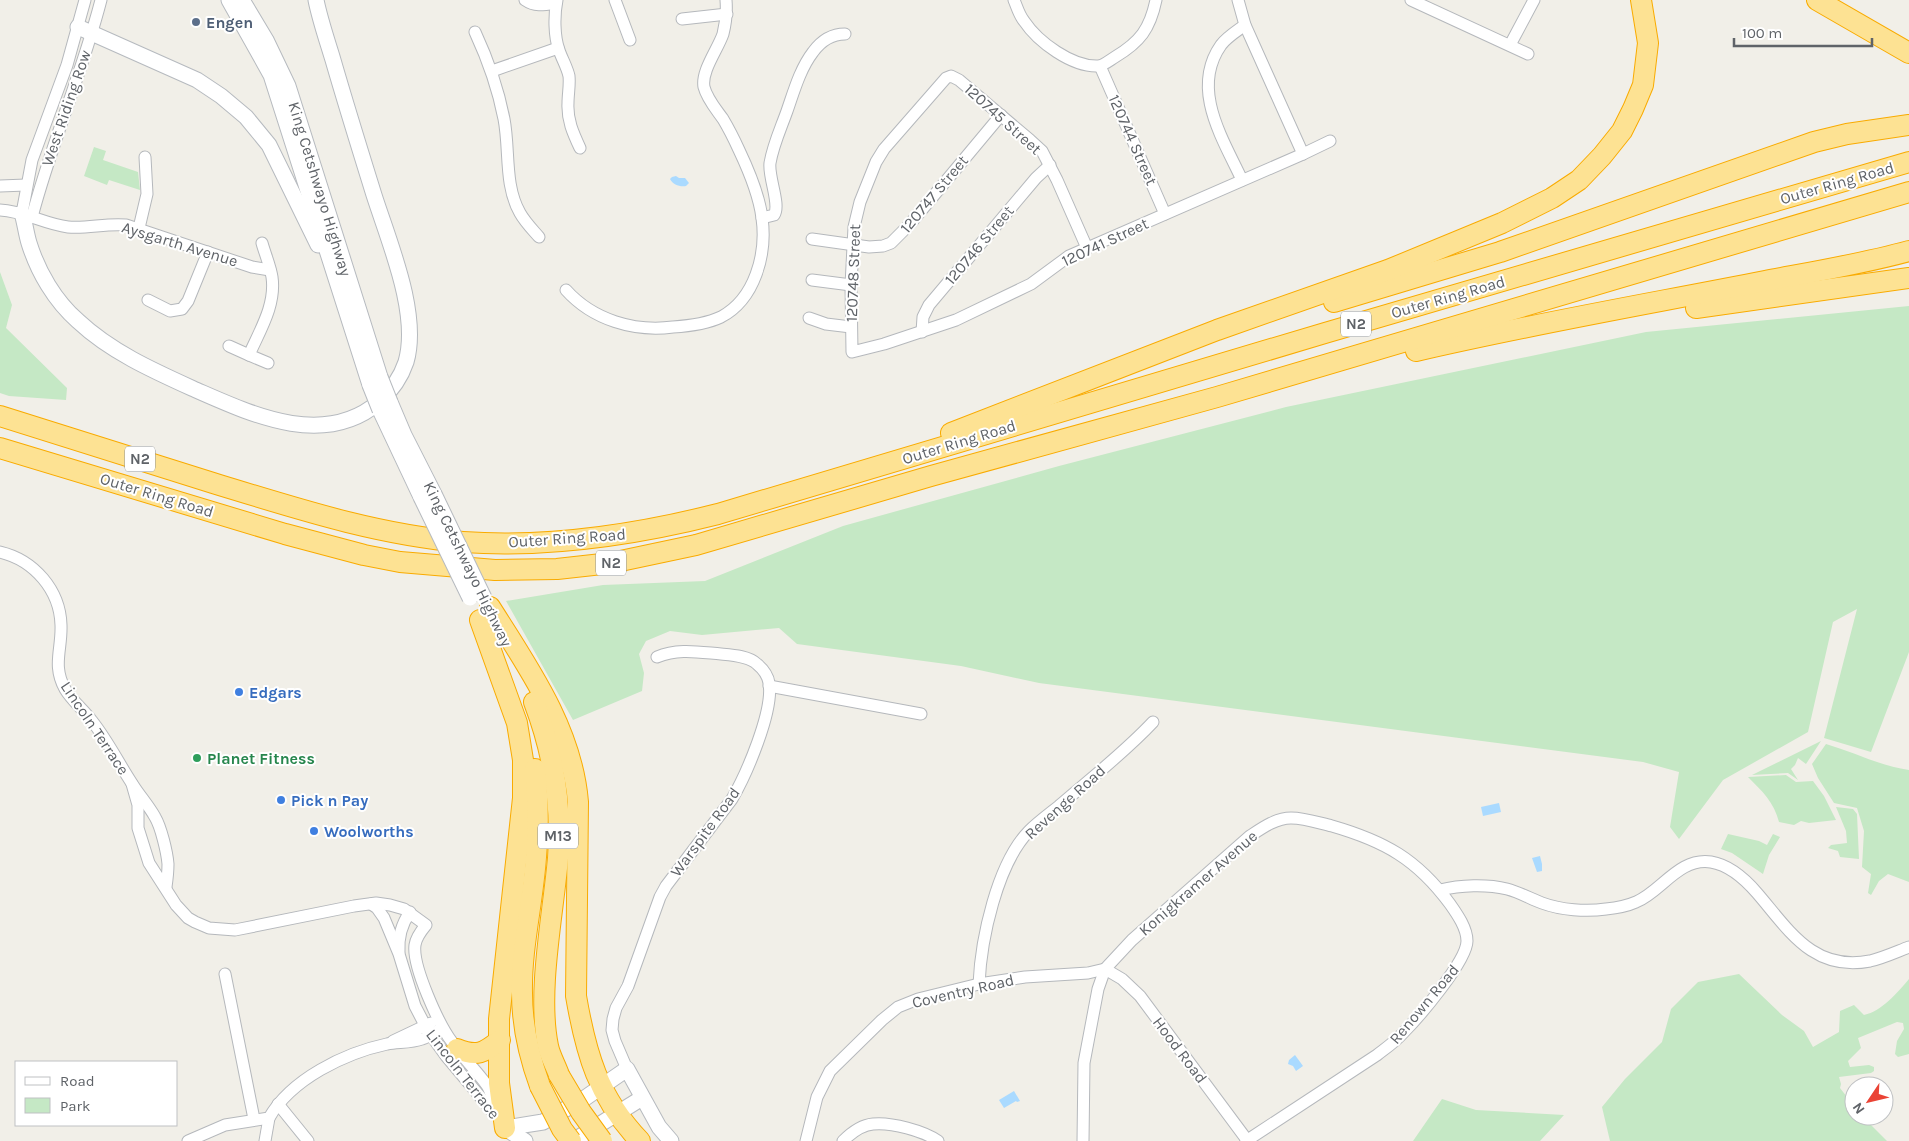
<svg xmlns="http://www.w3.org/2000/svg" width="1909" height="1141" font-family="Karla,sans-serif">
	<rect width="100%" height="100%" fill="#f1efe8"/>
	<g fill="#c5e8c5">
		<polygon points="94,147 106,151 103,160 138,172 140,190 109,180 107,185 84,176"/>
		<polygon points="0,272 12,305 6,328 67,388 66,400 9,396 0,393"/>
		<polygon points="1909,306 1909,652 1871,752 1824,738 1857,609 1833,622 1808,732 1723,780 1679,839 1670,827 1679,772 1643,762 1039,683 961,666 797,644 779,628 702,635 670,631 646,641 639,654 644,673 642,691 573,720 506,601 603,585 705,581 843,526 1059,466 1286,407 1646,332"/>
		<polygon points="1821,741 1806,764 1798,758 1795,765 1791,769 1798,780 1788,773 1752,775"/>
		<path d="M1826,744C1854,752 1880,766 1909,770V882L1888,874L1879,881L1871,895L1868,893L1871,874L1862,867L1864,831L1857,808L1834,803L1818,778L1812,764Z"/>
		<path d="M1786,775L1796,782L1813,781L1824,796L1836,820L1809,823L1801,821L1794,825L1779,822C1774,802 1762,791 1748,777Z"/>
		<polygon points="1836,807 1853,809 1857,814 1859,859 1840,857 1838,851 1828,848 1831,845 1847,843 1846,831"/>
		<polygon points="1728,834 1759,841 1767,845 1773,834 1780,837 1769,855 1763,874 1732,853 1721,849"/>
		<path d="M1739,974L1782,1015L1804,1031L1813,1047L1839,1032L1840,1011L1854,1005L1864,1015C1882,1011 1897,993 1909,979V1054L1898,1057L1895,1054L1897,1041L1904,1029L1903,1023L1897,1022L1858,1038L1861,1048L1848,1061L1850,1067L1869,1065L1874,1067V1071L1871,1073L1839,1077L1841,1084L1840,1088L1854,1106V1116H1862L1887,1141H1610L1602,1107L1625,1079L1662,1042L1671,1009L1698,982Z"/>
		<polygon points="1442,1099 1476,1110 1564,1115 1540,1141 1413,1141"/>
	</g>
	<g fill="#aadaff">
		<path d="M676,176L679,178H685L689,183L686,186C680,187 673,185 670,179L672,177Z"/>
		<polygon points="1499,803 1501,812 1483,816 1481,807"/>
		<polygon points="1540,856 1542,864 1542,871 1537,872 1532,858"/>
		<polygon points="1295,1055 1303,1066 1296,1071 1293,1066 1288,1064 1289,1060"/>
		<polygon points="1014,1091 1020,1101 1017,1102 1016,1101 1004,1108 999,1100"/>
	</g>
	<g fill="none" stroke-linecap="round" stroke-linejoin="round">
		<g stroke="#b5b8bc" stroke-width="13">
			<g id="street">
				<path d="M525,0C535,7 544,5 556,3"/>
				<path d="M557,0C554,15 554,36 559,50C562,59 567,67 569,76C570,85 568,94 568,103C567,120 573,133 580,148"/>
				<polyline points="615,0 630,40"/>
				<path d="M1014,0C1017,7 1019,15 1024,21C1038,42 1072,67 1098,66C1103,66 1110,60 1115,57C1140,42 1150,29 1156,0"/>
				<polyline points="1238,0 1245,25 1303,154"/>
				<polyline points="1411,0 1528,54"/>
				<polyline points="682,19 727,14"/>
				<path d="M475,32C488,60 498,88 504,119C510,150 504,185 520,213C525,222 532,229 539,237"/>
				<polyline points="1510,45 1534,0"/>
				<polyline points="1100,66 1165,214"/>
				<polyline points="492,71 558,48"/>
				<path d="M1242,180C1223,139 1190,89 1221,45C1227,37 1237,31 1245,25"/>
				<polyline points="0,186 26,185"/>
				<path d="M0,210C24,211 44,224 68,227C87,229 106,223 126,225L252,267L270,270"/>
				<polyline points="22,213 32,160 67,65 85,0"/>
				<path d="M32,217C51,144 82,74 101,0"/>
				<path d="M762,218L774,215C781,205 768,177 770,163C773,145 781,128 787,111C794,91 800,69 813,52C821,41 832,34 845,34"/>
				<polyline points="139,228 147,194 145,157"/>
				<polyline points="812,239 869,247 883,246 891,243 910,224 1001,115"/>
				<path d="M262,243C265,254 270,265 272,277C276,305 260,330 249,355L268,363"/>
				<polyline points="1087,248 1057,180 1042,151 1030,140 959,80 951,76 946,78 884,149 876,162 860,202 854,227 851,285 852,352 884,344 956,320 1031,284 1069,256 1303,154 1330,141"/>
				<polyline points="812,280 851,285"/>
				<path d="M566,290C593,320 634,332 673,327C689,326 706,324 721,317C755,299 767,254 762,218C759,194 749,171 739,150C734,139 729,129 723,119C716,109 707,99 704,87C701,71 718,49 723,34C726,22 727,12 726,0"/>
				<polyline points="148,300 170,311 182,309 188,301 208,252"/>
				<polyline points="809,318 826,324 851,327"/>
				<polyline points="922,332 923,317 929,305 1036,178 1050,165"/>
				<polyline points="229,346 249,355"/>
				<path d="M0,552C34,560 60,590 61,625C62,650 52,665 65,689C72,701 84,710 92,721C108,741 119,764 133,785C140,796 149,806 155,817C161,827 167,852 168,864C168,872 167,880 166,887"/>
				<polyline points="769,686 921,714"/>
				<path d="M132,784L138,805V828L149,863L176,905L188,918L195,922L209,928L235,930L354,906L376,903L390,905L404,909L426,925C421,931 416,938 415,945C412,966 439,1025 452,1042C462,1057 476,1070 486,1084C491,1090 492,1099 495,1106"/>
				<path d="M1440,890C1460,885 1487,884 1507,889C1519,892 1531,899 1542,903C1561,910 1586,912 1606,909C1616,908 1627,906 1636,902C1661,892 1679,857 1711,862C1729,865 1745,879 1757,893C1789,930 1813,972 1870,961C1883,958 1896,952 1909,947"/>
				<polyline points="371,904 377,908 384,918 399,954 415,1006 428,1031 446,1056 493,1112"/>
				<path d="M399,952C398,937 401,925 410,912"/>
				<polyline points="225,974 254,1119"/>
				<path d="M979,984C981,939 997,864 1029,831C1038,822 1049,814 1059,806C1090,779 1124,753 1153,722"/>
				<polyline points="393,1041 431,1023"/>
				<path d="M627,1069L615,1041L612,1030L613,1019L616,1008L628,986L660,897L666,886L732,799C746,775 774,711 769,683C768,676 763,669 757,664C749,656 732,655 721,654C698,652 678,648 657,657"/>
				<polyline points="278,1104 308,1141"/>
				<path d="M188,1141L225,1125L269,1118C291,1079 345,1053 387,1044C399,1042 411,1043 422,1039C429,1037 436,1032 442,1028"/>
				<polyline points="265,1141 269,1118"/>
				<polyline points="806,1141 817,1097 830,1071 882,1020 898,1007 918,999 979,984 1025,977 1088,973 1105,969 1122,979 1140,996 1247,1140"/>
				<path d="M843,1141C851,1133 862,1125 873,1124C891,1122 924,1131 938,1141"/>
				<path d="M1083,1141L1084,1063L1098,989L1105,969L1132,940L1250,836C1262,828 1276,818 1291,818C1305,818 1319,823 1332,826C1384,841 1417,859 1450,904C1457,914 1467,928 1467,941C1467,961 1418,1018 1403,1033C1395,1042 1386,1048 1377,1055L1246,1141"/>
			</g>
		</g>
		<g stroke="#b6babf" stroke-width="17">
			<g id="secondary">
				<polyline points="229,0 271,75 370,385"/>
				<polyline points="242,0 266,40 288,86 380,377"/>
				<polyline points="78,27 197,80 221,96 246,117 269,145 318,245"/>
				<path d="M22,213C25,223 26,233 29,243C38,272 55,301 78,321C111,352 154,371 196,390C251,414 324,449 379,402C390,392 401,377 406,362C420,314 389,242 374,195C360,150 346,105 333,60C327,40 320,20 316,0"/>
				<polyline points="390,402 404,435 434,494"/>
				<polyline points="380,410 421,497"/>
				<polyline points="505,1128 543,1122 585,1098 627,1069 659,1127 671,1141"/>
				<polyline points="505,1128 525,1141"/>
				<polyline points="573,1141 642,1098"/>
			</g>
		</g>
		<g stroke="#f9ab00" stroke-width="22">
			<g id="highway">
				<polyline points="1817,0 1909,53"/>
				<polyline points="1334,302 1500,252 1814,142 1847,134 1909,125"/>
				<polyline points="1696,308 1909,278"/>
				<path d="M1416,351C1531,324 1648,304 1765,281C1813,272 1862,264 1909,251"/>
				<path d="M0,416C71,438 142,460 213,483C295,508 377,535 463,542C549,548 635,535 718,514L1325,333L1909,162"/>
				<polyline points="951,433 1217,330 1388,270 1502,223 1552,198 1579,180 1602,156 1622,131 1633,109 1643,85 1648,43 1641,0"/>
				<polyline points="0,448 285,534 364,555 400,562 495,570 557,569 611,563 696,545 931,476 1217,397 1909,192"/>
				<path d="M490,607C528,667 572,729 578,802L576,996C586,1054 598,1097 640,1141"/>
				<polyline points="480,620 517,723 523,760 523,798 499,1019 499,1083 505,1128"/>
				<path d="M534,702C553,752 562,804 558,858C553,915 537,992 548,1046C550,1056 556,1066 559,1075"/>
				<path d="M535,769C538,798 539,827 536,857C533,902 521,948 522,993C522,1026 529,1056 540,1086"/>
				<path d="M457,1049C477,1057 484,1053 500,1040"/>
			</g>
		</g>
		<use href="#street" stroke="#fff" stroke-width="11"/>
		<use href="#secondary" stroke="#fff" stroke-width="15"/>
		<use href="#highway" stroke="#fde293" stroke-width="20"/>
		<g stroke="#b6babf" stroke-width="17" stroke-linecap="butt">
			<g id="secondary-bridge">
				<polyline points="380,377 390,402"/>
				<polyline points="370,385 380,410"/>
				<polyline points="434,494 484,598"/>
				<polyline points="421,497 470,598"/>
			</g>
		</g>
		<g stroke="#f9ab00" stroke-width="22" stroke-linecap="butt">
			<g id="highway-bridge">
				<polyline points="559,1075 581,1112 602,1141"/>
				<polyline points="540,1086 562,1129 571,1141"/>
			</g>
		</g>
		<use href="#secondary-bridge" stroke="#fff" stroke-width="15"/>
		<use href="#highway-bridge" stroke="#fde293" stroke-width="20"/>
	</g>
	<circle fill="#5c6f8a" stroke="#fff" stroke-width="2" cx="196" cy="22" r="5"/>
	<g fill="#3f7fe0" stroke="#fff" stroke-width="2">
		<circle cx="239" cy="692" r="5"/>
		<circle cx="281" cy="800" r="5"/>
		<circle cx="314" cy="831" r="5"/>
	</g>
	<circle fill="#2e9e5b" stroke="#fff" stroke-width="2" cx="197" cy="758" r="5"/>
	<g text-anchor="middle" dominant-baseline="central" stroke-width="4" stroke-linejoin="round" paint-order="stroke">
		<g fill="#fff" stroke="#8f9295" stroke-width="1">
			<rect x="1341" y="311.5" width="30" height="25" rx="4"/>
			<rect x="125" y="446.5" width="30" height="25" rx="4"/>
			<rect x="596" y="550.5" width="30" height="25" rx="4"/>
			<rect x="538" y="823.5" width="40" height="25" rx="4"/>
		</g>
		<g font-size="15" font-weight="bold" fill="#5f6368">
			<text x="1356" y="324">N2</text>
			<text x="140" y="459">N2</text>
			<text x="611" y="563">N2</text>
			<text x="558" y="836">M13</text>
		</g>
		<g font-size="16" font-weight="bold" fill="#4e5e75" stroke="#fff" text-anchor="start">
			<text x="206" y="22">Engen</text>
		</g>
		<g font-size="16" fill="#5f6368" stroke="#fff">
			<text transform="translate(66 108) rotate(-71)">West Riding Row</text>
			<text transform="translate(1003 119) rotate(42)">120745 Street</text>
			<text transform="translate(1133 140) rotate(66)">120744 Street</text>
			<text transform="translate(1837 183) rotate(-16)">Outer Ring Road</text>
			<text transform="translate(320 189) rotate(73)">King Cetshwayo Highway</text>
			<text transform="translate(934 194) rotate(-50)">120747 Street</text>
			<text transform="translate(1105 242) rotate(-25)">120741 Street</text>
			<text transform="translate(180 244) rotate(17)">Aysgarth Avenue</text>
			<text transform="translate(979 245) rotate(-50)">120746 Street</text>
			<text transform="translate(853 273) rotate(-88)">120748 Street</text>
			<text transform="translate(1448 297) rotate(-16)">Outer Ring Road</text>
			<text transform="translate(959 442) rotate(-17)">Outer Ring Road</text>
			<text transform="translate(157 495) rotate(17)">Outer Ring Road</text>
			<text transform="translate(567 538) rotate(-4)">Outer Ring Road</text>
			<text transform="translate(468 564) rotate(64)">King Cetshwayo Highway</text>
			<text transform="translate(95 728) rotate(56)">Lincoln Terrace</text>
			<text transform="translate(1065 802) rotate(-42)">Revenge Road</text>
			<text transform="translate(705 832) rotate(-54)">Warspite Road</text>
			<text transform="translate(1198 883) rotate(-41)">Konigkramer Avenue</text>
			<text transform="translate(963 991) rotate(-13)">Coventry Road</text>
			<text transform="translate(1424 1004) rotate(-50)">Renown Road</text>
			<text transform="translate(1180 1050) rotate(53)">Hood Road</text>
			<text transform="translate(463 1074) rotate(52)">Lincoln Terrace</text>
		</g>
		<g font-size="16" font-weight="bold" fill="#366cbe" stroke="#fff" text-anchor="start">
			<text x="249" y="692">Edgars</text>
			<text x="291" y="800">Pick n Pay</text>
			<text x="324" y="831">Woolworths</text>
		</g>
		<g font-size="16" font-weight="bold" fill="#27864d" stroke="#fff" text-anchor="start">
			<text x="207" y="758">Planet Fitness</text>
		</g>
	</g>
	<rect x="15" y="1061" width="162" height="65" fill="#ffffff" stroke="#bfc1c3"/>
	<rect x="25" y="1077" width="25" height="8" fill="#ffffff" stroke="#bfc1c3"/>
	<text x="60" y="1086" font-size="15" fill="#5f6368">Road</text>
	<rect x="25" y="1098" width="25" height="15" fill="#c5e8c5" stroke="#bfc1c3"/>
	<text x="60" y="1111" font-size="15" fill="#5f6368">Park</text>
	<g transform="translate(1869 1101) rotate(235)"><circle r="24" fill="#ffffff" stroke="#bfc1c3"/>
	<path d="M0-4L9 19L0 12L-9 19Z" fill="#ea4335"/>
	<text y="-8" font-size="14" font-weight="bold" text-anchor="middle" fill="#5f6368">N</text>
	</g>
	<path d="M1734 38v8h138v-8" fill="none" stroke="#5f6368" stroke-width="2.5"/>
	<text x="1742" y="38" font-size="15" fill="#5f6368" stroke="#ffffff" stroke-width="4" paint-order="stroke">100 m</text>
</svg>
